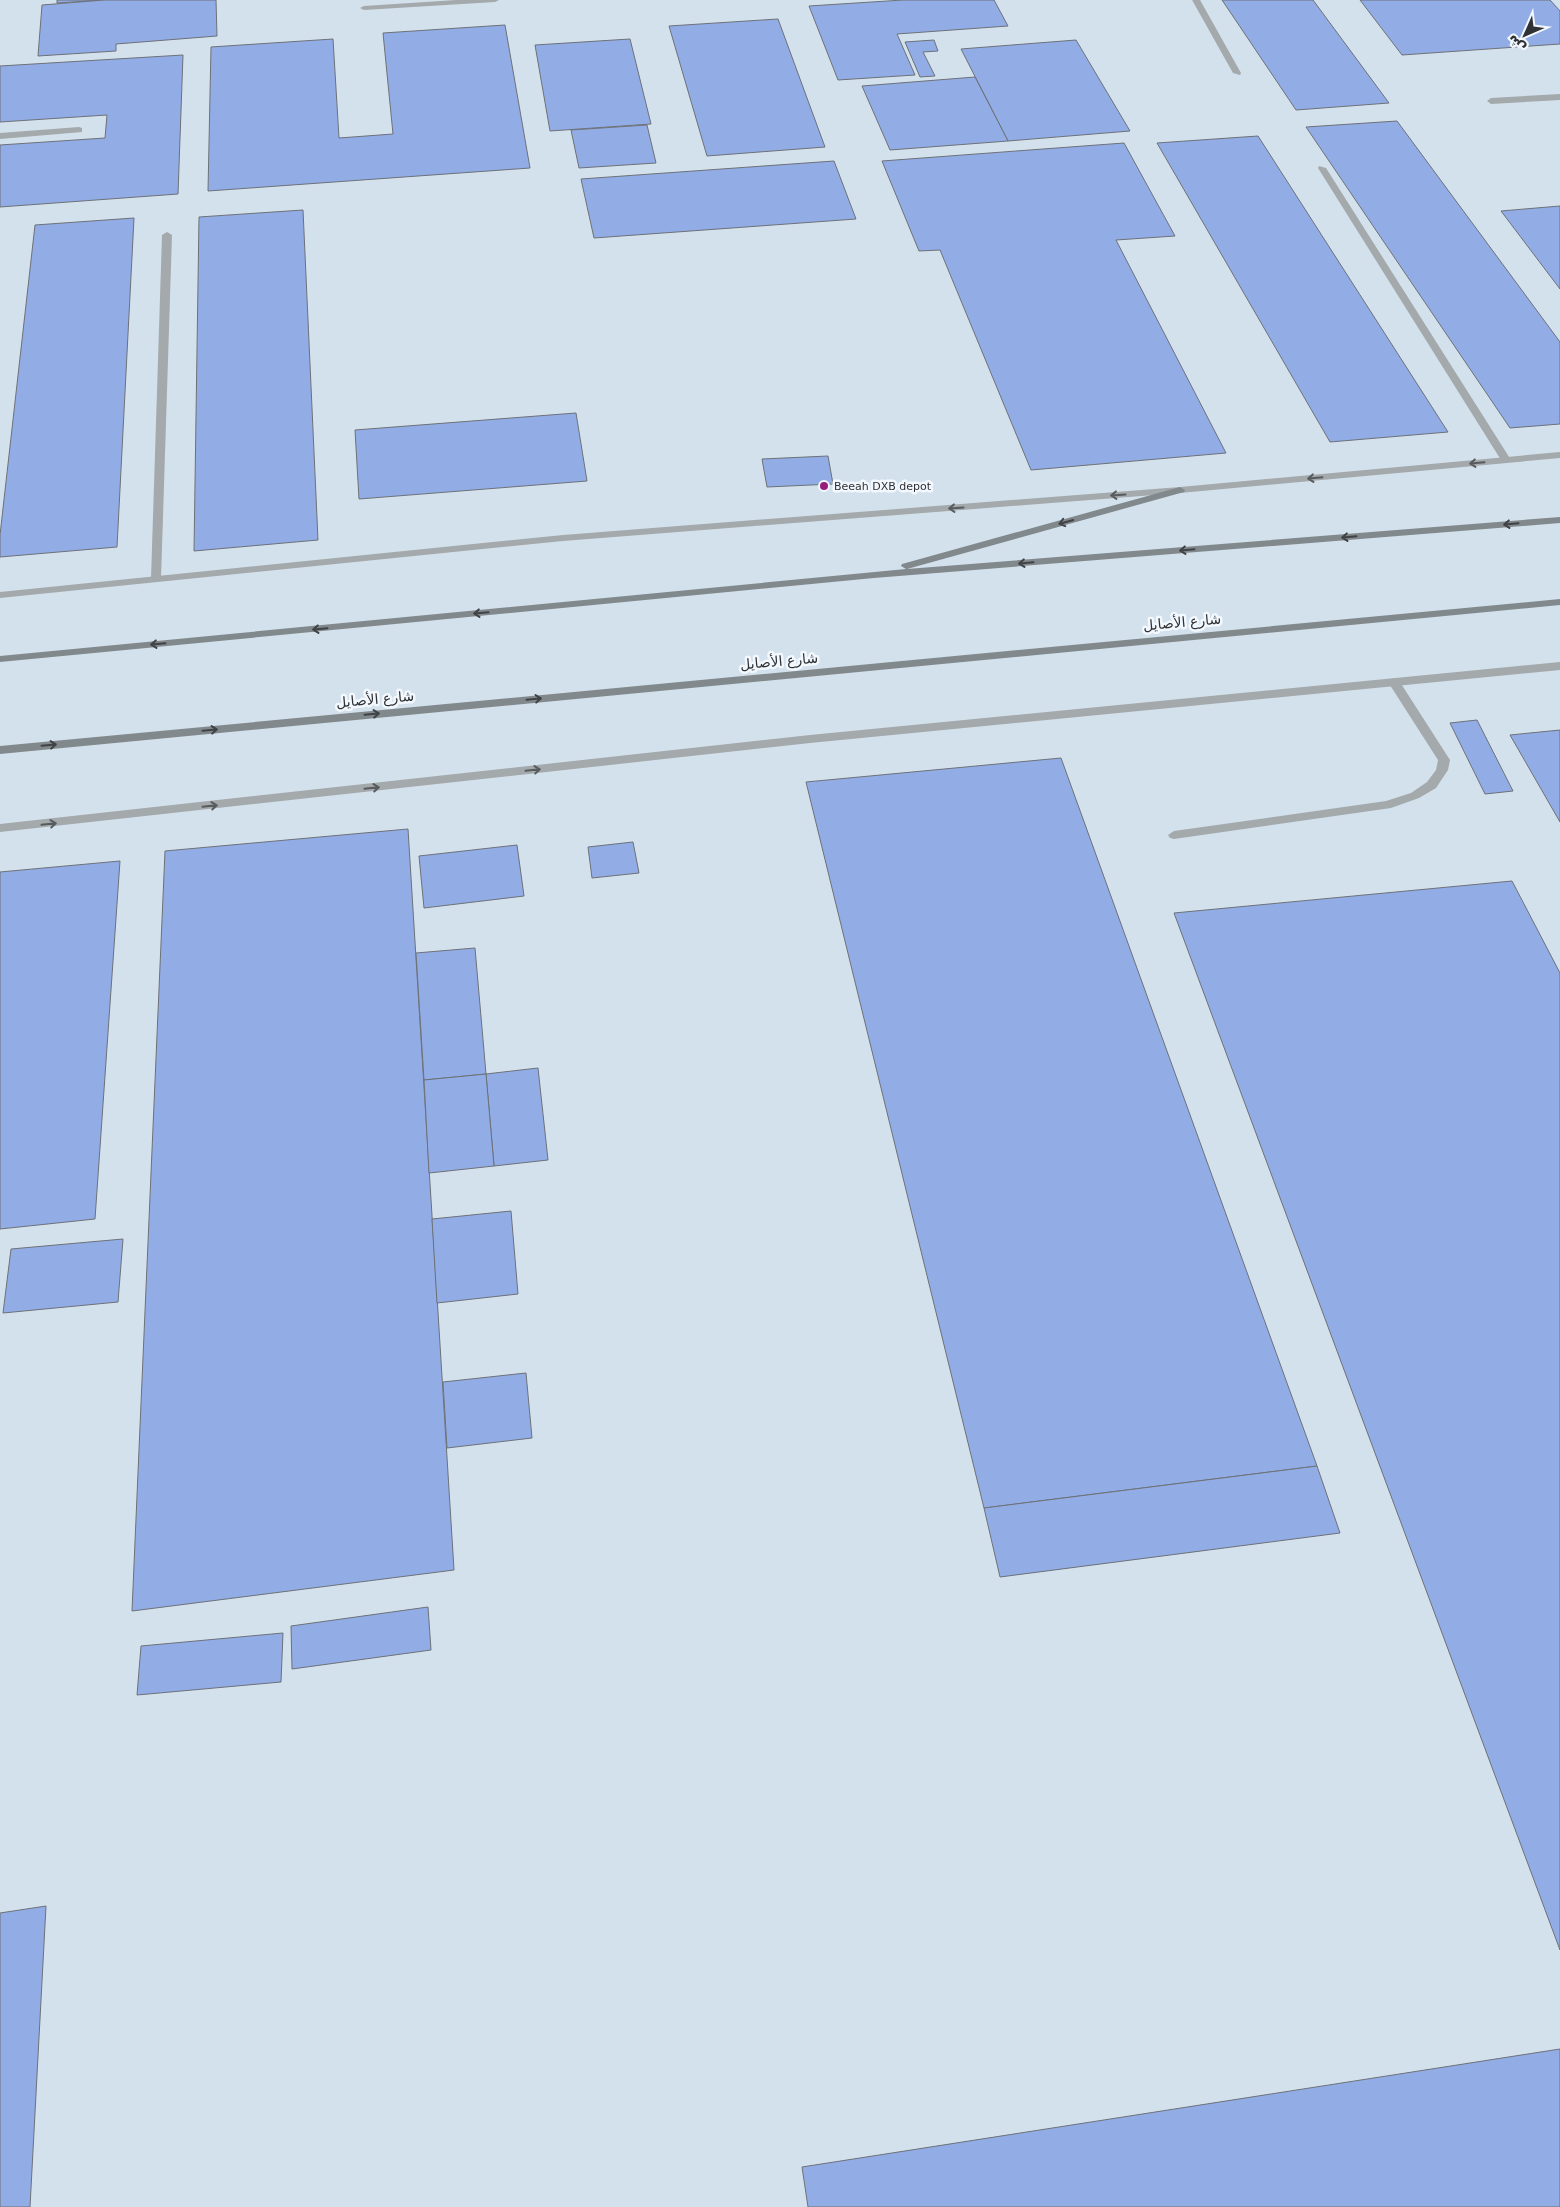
<svg xmlns="http://www.w3.org/2000/svg" width="1560" height="2207" font-family="'DejaVu Sans','Noto Sans Arabic',sans-serif">
	<rect width="100%" height="100%" fill="#e4ebf2"/>
	<rect fill="#d3e1ed" x="0" y="0" width="1560" height="2207"/>
	<g fill="#92ade6" stroke="#6d7178">
		<polygon points="57,0 104,0 57,3"/>
		<polygon points="104,0 216,0 217,36 116,44 116,51 38,56 42,5"/>
		<polygon points="903,0 994,0 1008,26 897,34 915,75 838,80 809,6"/>
		<polygon points="1222,0 1313,0 1389,103 1296,110"/>
		<polygon points="1360,0 1550,0 1560,11 1560,44 1402,55"/>
		<polygon points="778,19 825,147 707,156 669,26"/>
		<polygon points="505,25 530,168 208,191 211,47 333,39 339,138 393,134 383,33"/>
		<polygon points="630,39 651,124 550,131 535,45"/>
		<polygon points="934,40 938,51 923,52 935,76 920,77 905,42"/>
		<polygon points="1076,40 1130,131 1008,141 961,49"/>
		<polygon points="183,55 178,194 0,207 0,145 105,138 107,115 0,122 0,66"/>
		<polygon points="975,77 1008,141 890,150 862,86"/>
		<polygon points="1397,121 1560,342 1560,424 1510,428 1306,127"/>
		<polygon points="647,125 656,163 579,168 571,130"/>
		<polygon points="1258,136 1448,432 1330,442 1157,143"/>
		<polygon points="1124,143 1175,236 1116,240 1226,453 1031,470 940,250 919,251 882,161"/>
		<polygon points="834,161 856,219 594,238 581,179"/>
		<polygon points="1560,206 1560,289 1501,211"/>
		<polygon points="303,210 318,540 194,551 199,217"/>
		<polygon points="134,218 117,547 0,557 0,535 35,225"/>
		<polygon points="576,413 587,481 359,499 355,430"/>
		<polygon points="828,456 833,484 767,487 762,459"/>
		<polygon points="1477,720 1513,791 1485,794 1450,723"/>
		<polygon points="1560,730 1560,822 1510,735"/>
		<polygon points="1061,758 1317,1466 984,1508 806,782"/>
		<polygon points="408,829 454,1570 132,1611 165,851"/>
		<polygon points="633,842 639,873 592,878 588,847"/>
		<polygon points="517,845 524,896 424,908 419,856"/>
		<polygon points="120,861 95,1219 0,1229 0,872"/>
		<polygon points="1512,881 1560,973 1560,1950 1174,913"/>
		<polygon points="475,948 486,1074 424,1080 416,953"/>
		<polygon points="538,1068 548,1160 494,1166 486,1074"/>
		<polygon points="486,1074 494,1166 429,1173 424,1080"/>
		<polygon points="511,1211 518,1294 437,1303 432,1219"/>
		<polygon points="123,1239 118,1302 3,1313 11,1249"/>
		<polygon points="526,1373 532,1438 447,1448 443,1382"/>
		<polygon points="1317,1466 1340,1533 1000,1577 984,1508"/>
		<polygon points="428,1607 431,1650 292,1669 291,1626"/>
		<polygon points="283,1633 281,1682 137,1695 141,1646"/>
		<polygon points="46,1906 30,2207 0,2207 0,1913"/>
		<polygon points="1560,2049 1560,2207 808,2207 802,2167"/>
	</g>
	<g fill="none" stroke-linecap="round" stroke-linejoin="round">
		<g fill="#a4a9ab" fill-rule="evenodd">
			<polygon points="456,0 499,0 495,2 364,10 360,8 364,6"/>
			<polygon points="1192,0 1200,0 1241,73 1240,75 1233,73"/>
			<polygon points="1560,94 1560,100 1491,104 1487,101 1491,98"/>
			<polygon points="79,127 82,128 82,132 0,139 0,133"/>
			<polygon points="1319,166 1326,168 1511,460 1510,462 1502,462 1501,460 1318,168"/>
			<polygon points="167,232 172,235 161,579 156,582 151,579 162,235"/>
			<polygon points="1394,678 1398,679 1450,760 1448,770 1436,788 1419,798 1391,808 1174,839 1170,838 1168,835 1174,831 1386,801 1411,793 1427,782 1436,770 1438,760 1388,682"/>
		</g>
		<g fill="#a4a9ab" fill-rule="evenodd">
			<polygon points="1560,452 1560,458 1180,493 563,541 0,598 0,592 563,535 1180,487"/>
			<polygon points="1560,662 1560,670 810,743 0,832 0,824 810,735"/>
		</g>
		<g fill="#82898c" fill-rule="evenodd">
			<polygon points="1180,487 1185,490 1184,492 907,569 1560,517 1560,523 874,578 0,662 0,656 906,569 901,566 902,564"/>
			<polygon points="1560,599 1560,605 0,754 0,746"/>
		</g>
	</g>
	<defs><path id="oneway-shaft" d="M-6 0H5M1.5-3L5.5 0L1.5 3" fill="none" stroke-width="1.6" stroke-linecap="round" stroke-linejoin="round" transform="scale(1.25)"/></defs>
	<g stroke="#585c5e">
		<use href="#oneway-shaft" transform="translate(1477 463) rotate(175)"/>
		<use href="#oneway-shaft" transform="translate(1315 478) rotate(175)"/>
		<use href="#oneway-shaft" transform="translate(1118 495) rotate(176)"/>
		<use href="#oneway-shaft" transform="translate(956 508) rotate(176)"/>
		<use href="#oneway-shaft" transform="translate(533 770) rotate(-6)"/>
		<use href="#oneway-shaft" transform="translate(372 788) rotate(-6)"/>
		<use href="#oneway-shaft" transform="translate(210 806) rotate(-6)"/>
		<use href="#oneway-shaft" transform="translate(49 824) rotate(-6)"/>
	</g>
	<g stroke="#404346">
		<use href="#oneway-shaft" transform="translate(1066 522) rotate(164)"/>
		<use href="#oneway-shaft" transform="translate(1511 524) rotate(175)"/>
		<use href="#oneway-shaft" transform="translate(1349 537) rotate(175)"/>
		<use href="#oneway-shaft" transform="translate(1187 550) rotate(175)"/>
		<use href="#oneway-shaft" transform="translate(1026 563) rotate(175)"/>
		<use href="#oneway-shaft" transform="translate(481 613) rotate(175)"/>
		<use href="#oneway-shaft" transform="translate(320 629) rotate(175)"/>
		<use href="#oneway-shaft" transform="translate(158 644) rotate(175)"/>
		<use href="#oneway-shaft" transform="translate(534 699) rotate(-5)"/>
		<use href="#oneway-shaft" transform="translate(372 714) rotate(-5)"/>
		<use href="#oneway-shaft" transform="translate(210 730) rotate(-5)"/>
		<use href="#oneway-shaft" transform="translate(49 745) rotate(-5)"/>
	</g>
	<circle fill="#961e7a" stroke="#f2f8fe" stroke-width="2" cx="824" cy="486" r="5"/>
	<g text-anchor="middle" dominant-baseline="central" stroke-width="5" stroke-linejoin="round" paint-order="stroke">
		<g font-size="11" fill="#2f3235" stroke="#f2f8fe" text-anchor="start">
			<text x="834" y="486">Beeah DXB depot</text>
		</g>
		<g font-size="14" fill="#2f3235" stroke="#f2f8fe">
			<text transform="translate(1182 622) rotate(-5)">شارع الأصايل</text>
			<text transform="translate(779 661) rotate(-5)">شارع الأصايل</text>
			<text transform="translate(375 699) rotate(-5)">شارع الأصايل</text>
		</g>
	</g>
	<g transform="translate(1525 35) rotate(225)" stroke="#f2f8fe" stroke-width="4" paint-order="stroke">
	<path d="M0-4L9 19L0 12L-9 19Z" fill="#2f3235"/>
	<text y="-8" font-size="14" font-weight="bold" text-anchor="middle" fill="#2f3235">ش</text>
	</g>
</svg>
